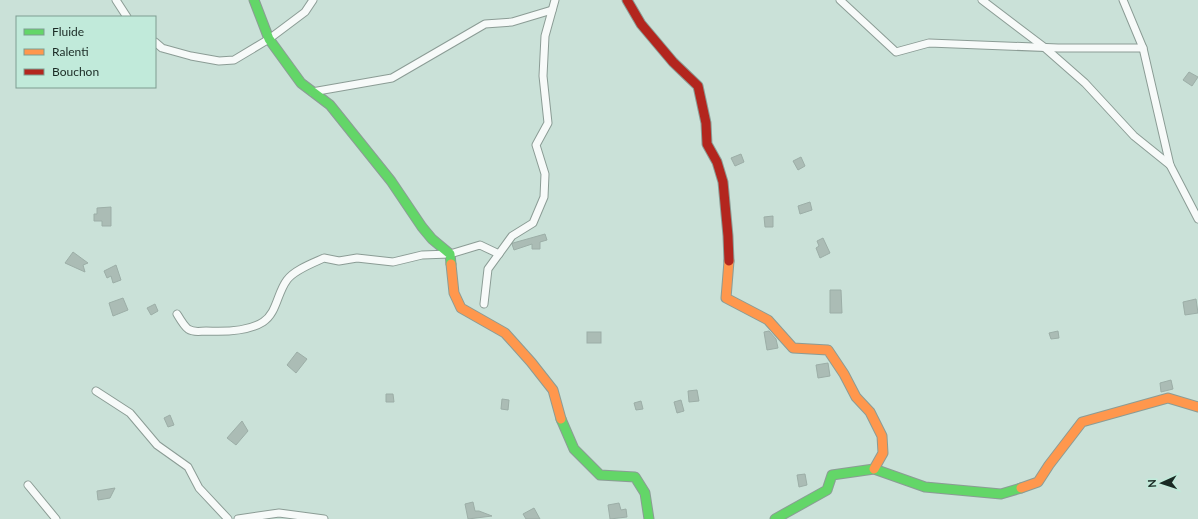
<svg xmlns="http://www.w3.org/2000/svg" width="1198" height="519" font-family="Lato,sans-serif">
	<rect width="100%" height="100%" fill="#cae1d8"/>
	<g fill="#abbcb5" stroke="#9caea7">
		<polygon points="1189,72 1198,77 1192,86 1183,80"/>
		<polygon points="741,154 744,162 735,166 731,158"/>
		<polygon points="801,157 805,166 798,170 793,161"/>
		<polygon points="810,202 812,210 800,214 798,206"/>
		<polygon points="111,207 111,226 102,226 102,221 94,221 94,214 97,214 97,208"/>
		<polygon points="773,216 773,227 765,227 764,217"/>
		<polygon points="545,234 547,240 540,242 540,249 532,249 532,244 514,250 512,244 513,243"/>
		<polygon points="823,238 830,253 820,258 816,248 819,246 817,241"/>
		<polygon points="73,252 88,263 83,265 85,272 65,263"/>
		<polygon points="116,265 121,280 113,283 111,276 107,278 104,271"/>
		<polygon points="830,290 841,290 842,313 830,313"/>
		<polygon points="123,298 128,310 113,316 109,303"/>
		<polygon points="1196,299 1198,313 1185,315 1183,302"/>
		<polygon points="155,304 158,311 151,315 147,308"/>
		<polygon points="769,331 776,339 778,348 767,350 764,332"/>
		<polygon points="1058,331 1059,338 1051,339 1049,333"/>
		<rect x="587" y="332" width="14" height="11"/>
		<polygon points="297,352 307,359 296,373 287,365"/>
		<polygon points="828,363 830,376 818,378 816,365"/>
		<polygon points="1171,380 1173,389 1161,392 1160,383"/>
		<polygon points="697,390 699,401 689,402 688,391"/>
		<polygon points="386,394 393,394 394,402 386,402"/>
		<polygon points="502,399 509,400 508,410 501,409"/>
		<polygon points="681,400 684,411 677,413 674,402"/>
		<polygon points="641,401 643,409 636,410 634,403"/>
		<polygon points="170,415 174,425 168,427 164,418"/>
		<polygon points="242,421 248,431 236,445 227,438"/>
		<polygon points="805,474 807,485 799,487 797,475"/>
		<polygon points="115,488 110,498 98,500 97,491"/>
		<polygon points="473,502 475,511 479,511 492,516 468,519 465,504"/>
		<polygon points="619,503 621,510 626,509 627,517 610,519 608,505"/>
		<polygon points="534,508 540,519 526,519 523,514"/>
	</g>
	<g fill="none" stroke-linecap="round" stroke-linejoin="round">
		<g stroke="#8b9c95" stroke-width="9">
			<g id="street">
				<polyline points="116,0 127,17"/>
				<polyline points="840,0 896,52 929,43 1058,48 1143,48"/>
				<polyline points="982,0 1044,47 1085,83 1134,136 1170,165"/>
				<polyline points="1123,0 1143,48 1170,165 1198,219"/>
				<polyline points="155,42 162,48 191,56 219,61 234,60 269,39 305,12 313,0"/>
				<polyline points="312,92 392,78 485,24 512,22 552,10"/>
				<polyline points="484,304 488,269 512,236 533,223 544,197 545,174 536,145 548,123 543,76 545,36 555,0"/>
				<path d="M177,314C180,319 184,326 188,329C194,333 200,331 206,331C224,332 247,332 263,322C277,313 277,293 287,280C294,270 313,263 324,258L339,261L357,258L393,262L422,255L450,254L480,245L499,254"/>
				<polyline points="96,391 130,413 157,445 188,467 199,488 228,519"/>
				<polyline points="28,485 56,519"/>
				<polyline points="238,519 279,513 324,519"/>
			</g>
		</g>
		<g stroke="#8b9c95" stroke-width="11">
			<g id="fast">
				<polyline points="254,0 269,39 301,83 330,105 391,181 422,227 432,239 450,254 451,264"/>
				<polyline points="561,419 574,449 600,475 635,477 645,493 649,519"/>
				<polyline points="775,519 827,490 832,475 874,469 925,487 1001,494 1021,488"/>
			</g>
		</g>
		<g stroke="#8b9c95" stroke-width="11">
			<g id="slow">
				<polyline points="729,261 726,298 768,320 793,348 828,350 844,374 856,397 870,412 882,436 883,453 874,469"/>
				<polyline points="451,264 454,293 461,308 505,333 531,362 553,390 561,419"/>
				<polyline points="1021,488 1038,482 1049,465 1082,422 1168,398 1198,407"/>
			</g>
		</g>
		<g stroke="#8b9c95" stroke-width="11">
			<polyline id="jam" points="627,0 641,24 673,62 698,86 706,123 707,144 717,162 723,182 728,236 729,261"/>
		</g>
		<use href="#street" stroke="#f7faf9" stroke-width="7"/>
		<use href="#fast" stroke="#63d668" stroke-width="9"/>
		<use href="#slow" stroke="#ff974d" stroke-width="9"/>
		<use href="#jam" stroke="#b3261e" stroke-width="9"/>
	</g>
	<rect x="16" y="16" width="140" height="72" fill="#c1eada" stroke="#7e9d91"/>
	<rect x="24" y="29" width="20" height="6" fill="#63d668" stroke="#7e9d91"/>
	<text x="52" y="36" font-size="12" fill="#1a2a24">Fluide</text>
	<rect x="24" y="49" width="20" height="6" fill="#ff974d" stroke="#7e9d91"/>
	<text x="52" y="56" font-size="12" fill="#1a2a24">Ralenti</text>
	<rect x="24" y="69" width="20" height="6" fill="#b3261e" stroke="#7e9d91"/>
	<text x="52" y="76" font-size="12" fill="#1a2a24">Bouchon</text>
	<g transform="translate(1162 483) rotate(267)" stroke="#c1eada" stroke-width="3" paint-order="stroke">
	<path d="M0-3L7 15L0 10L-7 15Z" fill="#1a2a24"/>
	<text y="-6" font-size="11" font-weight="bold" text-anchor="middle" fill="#1a2a24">N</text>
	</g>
</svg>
